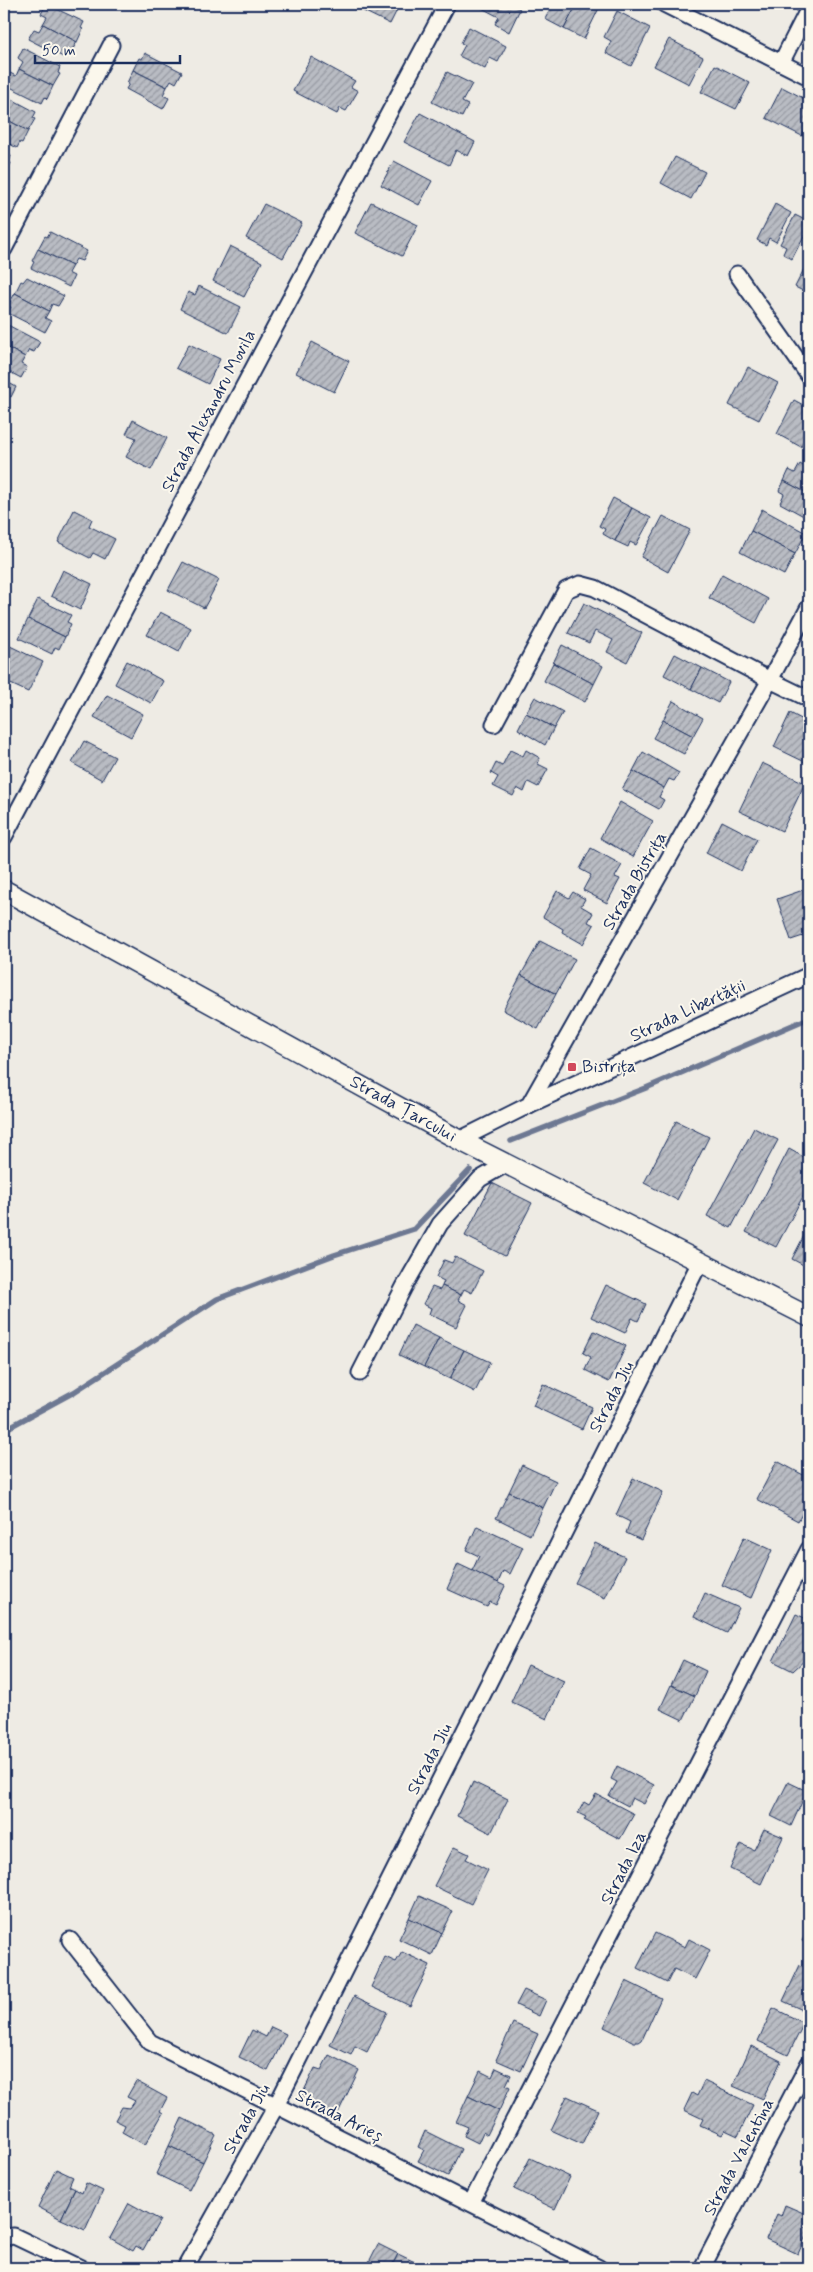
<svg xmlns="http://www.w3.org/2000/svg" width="813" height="2272" font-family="Mynerve,sans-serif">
	<defs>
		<pattern id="building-hatch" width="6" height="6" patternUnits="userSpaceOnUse" patternTransform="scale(1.25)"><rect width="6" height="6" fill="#b9bcc3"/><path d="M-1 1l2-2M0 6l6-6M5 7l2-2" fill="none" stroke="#9699a2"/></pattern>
	</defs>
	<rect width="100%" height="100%" fill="#eeebe4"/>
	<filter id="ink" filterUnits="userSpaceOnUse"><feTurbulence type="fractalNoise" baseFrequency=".02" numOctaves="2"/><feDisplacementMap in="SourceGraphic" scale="10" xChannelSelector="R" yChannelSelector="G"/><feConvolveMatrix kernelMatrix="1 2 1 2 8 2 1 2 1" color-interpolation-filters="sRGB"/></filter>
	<g filter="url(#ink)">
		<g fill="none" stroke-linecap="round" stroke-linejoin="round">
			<g stroke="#6d7892" stroke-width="5.5">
				<polyline points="511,1141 646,1088 809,1018"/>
				<polyline points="4,1430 74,1392 217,1299 334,1255 414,1229 470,1170"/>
			</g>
		</g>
		<g fill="url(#building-hatch)" stroke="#1b2f5e">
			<polygon points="46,4 84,22 81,28 83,29 77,42 43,24 47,17 41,14"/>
			<polygon points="349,4 376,4 384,8 386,4 400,4 390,24"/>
			<polygon points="480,4 510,4 520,9 509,32 495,24 499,17 478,6"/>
			<polygon points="553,4 577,4 564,29 545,19"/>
			<polygon points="577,4 601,4 584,39 564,29"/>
			<polygon points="617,11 650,28 631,66 606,53 611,41 604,37"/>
			<polygon points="43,24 77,42 70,54 68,53 65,58 28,39 34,29 39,31"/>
			<polygon points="469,27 506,46 498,62 490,58 485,69 459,56 465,45 461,43"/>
			<polygon points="669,39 703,57 689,84 654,66"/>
			<polygon points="23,48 60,67 58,73 60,74 53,86 19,69 23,62 18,58"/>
			<polygon points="145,53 182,72 176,83 171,80 167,87 133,70 139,58 142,59"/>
			<polygon points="311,57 355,81 351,87 358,91 346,111 340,108 337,114 293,91"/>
			<polygon points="715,65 750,83 736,109 701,92"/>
			<polygon points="19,69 53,86 47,99 45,97 42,103 4,84 10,73 16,76"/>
			<polygon points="133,70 167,87 163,95 169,98 163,109 126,89 129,84 127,83"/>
			<polygon points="447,72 472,84 462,102 468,105 462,117 432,102"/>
			<polygon points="782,87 809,101 809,122 802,136 766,118"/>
			<polygon points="4,95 36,112 33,118 35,119 28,131 4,118"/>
			<polygon points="420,113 475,142 468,156 456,150 449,165 404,142"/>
			<polygon points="4,118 28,131 22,143 20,142 17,148 4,141"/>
			<polygon points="4,152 11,156 9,162 11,163 5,175"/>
			<polygon points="675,157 705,172 691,199 661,183"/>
			<polygon points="394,161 432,181 419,205 381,185"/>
			<polygon points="371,202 418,225 402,256 355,233"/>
			<polygon points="264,204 302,223 283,258 246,238"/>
			<polygon points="775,204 791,213 776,242 769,238 766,245 757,240"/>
			<polygon points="795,215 809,222 809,226 792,259 783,254 786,247 780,244"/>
			<polygon points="50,232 87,251 82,261 76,259 72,266 38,249 45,236 47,237"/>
			<polygon points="230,246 262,262 244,297 213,281"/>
			<polygon points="38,249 72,266 68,273 74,276 69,287 31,268 34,262 32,261"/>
			<polygon points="809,259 809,294 795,287"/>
			<polygon points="27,277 64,296 58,306 52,304 49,311 15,293 21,281 23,282"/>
			<polygon points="199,286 241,307 228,333 180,309 188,292 195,295"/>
			<polygon points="15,293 49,311 45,318 51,321 45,332 8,313 11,307 8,306"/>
			<polygon points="4,323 40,342 34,352 29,350 25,357 4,346"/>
			<polygon points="312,342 349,361 334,392 296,373"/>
			<polygon points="189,344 220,359 208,384 176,368"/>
			<polygon points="4,346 25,357 21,364 27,367 21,378 4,369"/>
			<polygon points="748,367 778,383 759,420 729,405"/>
			<polygon points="4,380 16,387 11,397 5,394 4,397"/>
			<polygon points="794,400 809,408 809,439 806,437 801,447 777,434"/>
			<polygon points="133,420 167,438 151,470 126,457 136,438 126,434"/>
			<polygon points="800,464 809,469 809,494 784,481 789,470 795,473"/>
			<polygon points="784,481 809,494 809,519 780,503 784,494 779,491"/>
			<polygon points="613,498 632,508 615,541 603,534 605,529 599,526"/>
			<polygon points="632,508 651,518 636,545 630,542 628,547 615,541"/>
			<polygon points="762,509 806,533 795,554 751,531"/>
			<polygon points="74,510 92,519 89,526 115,539 105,559 93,553 90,558 58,542"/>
			<polygon points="663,516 690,530 668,572 641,557"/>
			<polygon points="751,531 795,554 784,575 740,552"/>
			<polygon points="183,562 219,580 204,608 168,590"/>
			<polygon points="63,570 92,584 80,610 51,596"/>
			<polygon points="722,574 768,599 756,623 709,598"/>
			<polygon points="38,599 71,615 67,622 71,624 65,637 28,619"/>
			<polygon points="584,603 642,633 627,662 607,652 613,640 595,631 589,643 568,633"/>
			<polygon points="160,612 191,628 179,652 147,635"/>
			<polygon points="28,619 65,637 59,649 55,647 52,654 19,638"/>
			<polygon points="8,645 43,662 28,692 4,681 4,654"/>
			<polygon points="562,645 603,666 594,684 553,663"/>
			<polygon points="675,654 702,668 691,689 664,675"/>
			<polygon points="127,661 163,681 151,703 115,684"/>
			<polygon points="553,663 594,684 585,702 544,681"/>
			<polygon points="702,668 729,682 718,703 691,689"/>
			<polygon points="107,695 143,714 131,737 94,717"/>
			<polygon points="535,697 563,712 554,728 526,713"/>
			<polygon points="673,701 703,718 693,736 663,720"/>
			<polygon points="526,713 554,728 545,745 518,729"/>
			<polygon points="790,713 809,723 809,764 774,747"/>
			<polygon points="663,720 693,736 684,754 653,738"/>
			<polygon points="84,741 115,757 102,780 72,763"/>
			<polygon points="510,750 523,756 526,750 540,758 538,764 548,769 538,787 528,782 524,792 517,788 513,796 493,786 498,777 491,773 496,763 502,766"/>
			<polygon points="643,752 679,773 674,781 669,779 664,788 633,771"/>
			<polygon points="762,763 805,783 782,831 739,811"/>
			<polygon points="633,771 664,788 659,797 664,800 659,809 622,789"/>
			<polygon points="620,802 653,821 633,857 600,838"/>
			<polygon points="722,821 757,839 741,871 706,853"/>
			<polygon points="591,848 622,865 615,877 620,879 607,903 583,890 591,875 580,869"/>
			<polygon points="809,888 809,934 791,940 777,899"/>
			<polygon points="557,891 569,898 573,892 585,899 581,906 593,913 588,922 594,925 583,944 562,932 563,929 543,917"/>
			<polygon points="540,941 575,959 556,994 521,975"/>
			<polygon points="521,975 556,994 538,1029 503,1010"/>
			<polygon points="676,1121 709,1137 677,1200 644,1183"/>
			<polygon points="754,1128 778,1140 731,1228 707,1216"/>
			<polygon points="789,1149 809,1160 809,1185 776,1247 746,1232"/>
			<polygon points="492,1183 532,1203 505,1256 465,1236"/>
			<polygon points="809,1226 809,1268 792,1259"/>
			<polygon points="455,1257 483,1271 472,1293 464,1289 461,1295 442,1286 444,1281 436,1277 444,1260 452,1263"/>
			<polygon points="606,1285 646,1304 638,1321 632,1318 625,1333 591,1317"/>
			<polygon points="442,1286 461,1295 458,1300 467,1305 456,1327 429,1314 431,1308 423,1304 432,1287 440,1290"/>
			<polygon points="413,1325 439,1338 424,1367 399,1355"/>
			<polygon points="594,1331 626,1346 609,1382 585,1370 591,1357 583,1353"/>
			<polygon points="439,1338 464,1350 450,1379 424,1367"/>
			<polygon points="464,1350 490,1362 475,1392 450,1379"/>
			<polygon points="543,1384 592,1407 582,1429 533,1406"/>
			<polygon points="777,1461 809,1478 809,1502 798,1521 757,1499"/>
			<polygon points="522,1465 556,1481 543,1508 509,1492"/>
			<polygon points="633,1478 663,1492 641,1540 626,1533 630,1522 616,1515"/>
			<polygon points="509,1492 543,1508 530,1535 496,1518"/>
			<polygon points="477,1526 523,1547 510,1574 503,1571 498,1583 472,1571 479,1556 466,1550"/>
			<polygon points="744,1537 772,1550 751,1598 722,1585"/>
			<polygon points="595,1543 625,1557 605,1598 575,1583"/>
			<polygon points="458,1564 505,1586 496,1605 490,1602 487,1607 447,1589"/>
			<polygon points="705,1593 739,1608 727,1633 694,1617"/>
			<polygon points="796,1614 809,1620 809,1656 793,1671 773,1661"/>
			<polygon points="683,1660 706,1671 695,1696 671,1685"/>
			<polygon points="528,1665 564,1681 547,1719 511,1702"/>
			<polygon points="671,1685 695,1696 683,1720 660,1709"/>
			<polygon points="617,1766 654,1785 644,1804 632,1798 628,1806 609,1796 617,1782 611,1779"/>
			<polygon points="473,1782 508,1799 491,1833 457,1816"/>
			<polygon points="788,1782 807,1791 791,1826 771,1816"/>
			<polygon points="596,1794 634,1814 620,1839 584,1820 586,1817 578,1813 584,1802 589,1805"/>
			<polygon points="764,1829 783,1837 761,1884 730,1869 741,1844 754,1850"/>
			<polygon points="454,1847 469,1854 466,1859 488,1870 471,1904 434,1886"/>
			<polygon points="419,1896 453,1911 442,1933 409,1918"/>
			<polygon points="409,1918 442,1933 432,1955 399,1939"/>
			<polygon points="809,1927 809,1945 802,1941"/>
			<polygon points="655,1933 685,1947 689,1939 710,1950 695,1979 674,1969 667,1983 637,1968"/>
			<polygon points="402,1952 430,1965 410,2006 371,1987 385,1957 396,1962"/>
			<polygon points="800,1965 809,1969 809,2013 783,2001"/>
			<polygon points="626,1981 661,1998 642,2040 639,2042 634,2042 604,2027"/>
			<polygon points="524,1990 546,2000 539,2016 516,2005"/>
			<polygon points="354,1996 387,2012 367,2052 355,2046 351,2055 330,2045"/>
			<polygon points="773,2008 804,2023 788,2055 758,2041"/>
			<polygon points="513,2023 538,2034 521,2071 496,2060"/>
			<polygon points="271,2027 286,2034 268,2071 239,2057 252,2030 266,2037"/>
			<polygon points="751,2046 781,2061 763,2099 733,2086"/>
			<polygon points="329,2055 359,2070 335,2119 299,2101 315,2068 321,2070"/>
			<polygon points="496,2068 511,2075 506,2085 510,2087 499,2111 468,2096 480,2071 492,2077"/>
			<polygon points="136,2081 167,2098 160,2111 163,2113 145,2145 122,2132 125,2125 115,2120 122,2107 130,2108 135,2101 127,2097"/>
			<polygon points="704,2081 753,2105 738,2136 725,2130 722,2135 700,2125 703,2119 684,2110 692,2093 697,2096"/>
			<polygon points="468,2096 499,2111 487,2135 483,2132 478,2143 464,2136 468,2127 456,2122"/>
			<polygon points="567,2096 598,2110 582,2144 551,2130"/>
			<polygon points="182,2118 216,2135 203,2162 169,2146"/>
			<polygon points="425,2131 461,2149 448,2176 418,2161 424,2150 418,2147"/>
			<polygon points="169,2146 203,2162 189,2190 156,2174"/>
			<polygon points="809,2157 809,2178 801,2174"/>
			<polygon points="530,2158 570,2177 555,2209 514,2189"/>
			<polygon points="56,2169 73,2177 69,2186 75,2189 61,2219 38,2207"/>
			<polygon points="86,2183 103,2191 85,2230 61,2219 75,2189 82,2193"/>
			<polygon points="129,2203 160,2220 143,2250 136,2246 133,2251 110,2238"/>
			<polygon points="785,2205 808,2215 803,2226 809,2229 798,2254 766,2239 777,2214 781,2216"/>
			<polygon points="378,2244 398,2254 391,2268 366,2268"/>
			<polygon points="398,2254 419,2264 417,2268 391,2268"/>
		</g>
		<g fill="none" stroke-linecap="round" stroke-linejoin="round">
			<g stroke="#1b2f5e" stroke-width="19">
				<g id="minor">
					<polyline points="664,4 809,77"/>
					<polyline points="781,63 809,8"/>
					<polyline points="4,249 111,45"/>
					<polyline points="737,274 809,376"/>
					<polyline points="494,724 566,590 580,584 595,588 770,680 809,699"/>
					<polyline points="4,837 447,4"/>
					<polyline points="529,1105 809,975"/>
					<polyline points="459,1140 529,1105 770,680 809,607"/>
					<polyline points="360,1373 404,1287 440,1224 480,1179 506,1164"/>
					<polyline points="70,1940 150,2042 599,2268"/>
					<polyline points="471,2203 809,1549"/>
					<polyline points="4,2237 14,2236 81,2268"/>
					<polyline points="185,2268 276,2106 700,1262"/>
					<polyline points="702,2268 809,2063"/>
				</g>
			</g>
			<g stroke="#1b2f5e" stroke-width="22">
				<polyline id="tertiary" points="4,890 459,1140 809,1317"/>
			</g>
			<use href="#minor" stroke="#fbf7ec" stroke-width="15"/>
			<use href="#tertiary" stroke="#fbf7ec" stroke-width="19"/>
		</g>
	</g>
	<rect fill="#d1495b" stroke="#fbf7ec" stroke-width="2" x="567" y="1062" width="10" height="10" rx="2.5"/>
	<g text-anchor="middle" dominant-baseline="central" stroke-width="4" stroke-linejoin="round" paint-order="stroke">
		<g font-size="18" fill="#1b2f5e" stroke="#fbf7ec">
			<text transform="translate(209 411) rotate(-62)">Strada Alexandru Movila</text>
			<text transform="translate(635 881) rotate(-60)">Strada Bistrița</text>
			<text transform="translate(688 1011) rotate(-25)">Strada Libertății</text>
			<text transform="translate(403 1109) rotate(29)">Strada Țarcului</text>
			<text transform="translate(612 1397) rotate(-63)">Strada Jiu</text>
			<text transform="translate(430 1759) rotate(-63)">Strada Jiu</text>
			<text transform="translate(624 1868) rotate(-63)">Strada Iza</text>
			<text transform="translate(339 2116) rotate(27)">Strada Arieș</text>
			<text transform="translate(247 2119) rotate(-61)">Strada Jiu</text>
			<text transform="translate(739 2157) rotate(-62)">Strada Valentina</text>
		</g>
		<g font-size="18" fill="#1b2f5e" stroke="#fbf7ec" text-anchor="start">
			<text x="582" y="1067">Bistrița</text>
		</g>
	</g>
	<rect width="813" height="2272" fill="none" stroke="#fbf7ec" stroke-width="20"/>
	<rect x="10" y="10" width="793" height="2252" fill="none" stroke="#1b2f5e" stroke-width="2" filter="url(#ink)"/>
	<path d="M35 55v8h145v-8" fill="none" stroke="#1b2f5e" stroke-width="2.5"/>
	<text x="42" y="55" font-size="15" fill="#1b2f5e" stroke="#fbf7ec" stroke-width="4" paint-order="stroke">50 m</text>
</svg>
